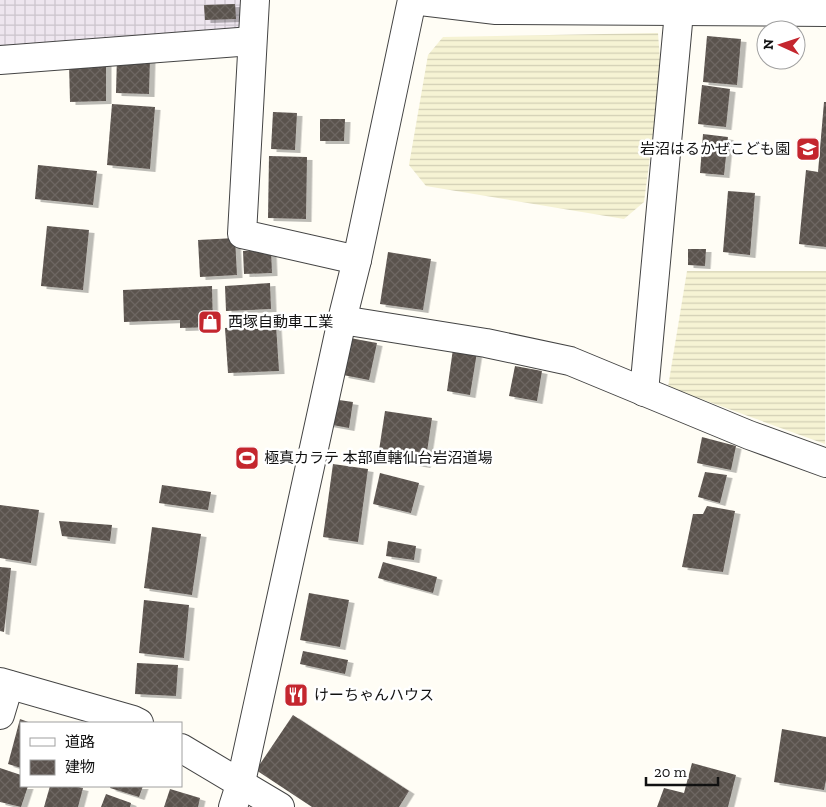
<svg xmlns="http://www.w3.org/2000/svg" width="826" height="807" font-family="'Zilla Slab','Noto Sans JP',serif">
	<defs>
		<pattern id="industrial-grid" width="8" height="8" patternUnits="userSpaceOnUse" patternTransform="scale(1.25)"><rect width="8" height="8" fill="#eee6ef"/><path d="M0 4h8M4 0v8" fill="none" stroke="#cbc4cc"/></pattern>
		<pattern id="farmland-rules" width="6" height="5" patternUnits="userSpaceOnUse" patternTransform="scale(1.25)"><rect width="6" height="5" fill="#f6f3d4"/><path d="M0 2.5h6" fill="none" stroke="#d2cfb5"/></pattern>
		<pattern id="building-cross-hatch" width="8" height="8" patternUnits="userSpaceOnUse" patternTransform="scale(1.25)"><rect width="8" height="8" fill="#5a524d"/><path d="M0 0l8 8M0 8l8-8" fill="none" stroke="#6d6662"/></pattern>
		<filter id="shadow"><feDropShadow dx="5.5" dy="3" stdDeviation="0" flood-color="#0004"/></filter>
	</defs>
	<rect width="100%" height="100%" fill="#fffdf5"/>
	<polygon fill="url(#industrial-grid)" points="0,0 245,0 243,28 0,47"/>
	<g fill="url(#farmland-rules)">
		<polygon points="658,33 661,74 644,202 624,219 426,186 409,165 428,55 443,37"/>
		<polygon points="687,271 826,271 825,444 668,387"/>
	</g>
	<g fill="url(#building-cross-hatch)" filter="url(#shadow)">
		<polygon points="235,4 236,19 205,20 204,5"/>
		<polygon points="707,36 741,39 737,85 703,82"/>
		<polygon points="117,56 150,57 149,94 116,93"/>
		<polygon points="69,63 106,63 106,101 70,102"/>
		<polygon points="702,85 730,89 726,127 698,124"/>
		<polygon points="824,102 826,102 826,247 799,244 806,170 818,172"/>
		<polygon points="112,104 155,107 150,169 107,165"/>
		<polygon points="273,112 297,113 295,150 271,149"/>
		<polygon points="320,119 345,119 344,141 320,141"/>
		<polygon points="703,134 728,137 724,175 700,173"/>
		<polygon points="269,156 307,157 306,219 268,218"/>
		<polygon points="38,165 97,171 93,205 35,199"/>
		<polygon points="728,191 755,193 750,255 723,252"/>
		<polygon points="47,226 89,230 83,290 41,286"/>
		<polygon points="235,238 237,275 200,277 198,240"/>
		<polygon points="688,249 706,249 705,266 688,265"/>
		<polygon points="271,250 272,273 244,274 243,251"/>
		<polygon points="388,252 431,259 423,310 380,304"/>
		<polygon points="270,283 271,309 226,311 225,286"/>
		<polygon points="212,286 213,327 180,328 180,320 124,322 123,290"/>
		<polygon points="276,325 279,371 228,373 225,328"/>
		<polygon points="350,338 377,343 369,380 343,375"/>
		<polygon points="453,349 477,352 470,395 447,391"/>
		<polygon points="515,366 542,371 537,401 509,396"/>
		<polygon points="332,399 353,402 349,428 327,424"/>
		<polygon points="385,411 432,418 425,465 378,457"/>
		<polygon points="702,437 736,446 731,470 697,463"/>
		<polygon points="333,464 368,469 358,542 323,537"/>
		<polygon points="705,472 727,475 720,503 698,497"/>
		<polygon points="380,473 419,483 411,513 373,504"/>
		<polygon points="162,485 211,492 208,510 159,503"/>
		<polygon points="0,505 39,510 31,563 0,558"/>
		<polygon points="707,506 735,511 723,572 682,567 693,514 703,514"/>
		<polygon points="59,521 112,525 110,541 62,536"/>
		<polygon points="152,527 201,534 192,595 144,588"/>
		<polygon points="388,541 416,546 414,560 386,556"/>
		<polygon points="383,562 437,577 433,593 378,578"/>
		<polygon points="0,567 11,568 4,632 0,631"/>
		<polygon points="309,593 349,600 340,647 300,640"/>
		<polygon points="144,600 189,605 184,658 139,653"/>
		<polygon points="303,651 348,660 345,674 300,664"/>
		<polygon points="137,663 178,665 176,696 135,694"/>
		<polygon points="293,715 409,791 399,807 312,807 256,770"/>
		<polygon points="20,719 31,723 21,723 21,768 8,764"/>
		<polygon points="782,729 826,737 826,780 824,790 774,782"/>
		<polygon points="692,763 736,775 728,807 657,807 664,788 684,793"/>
		<polygon points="0,768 21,775 21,786 28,786 21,807 0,802"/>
		<polygon points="50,786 73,786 83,788 78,807 44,807"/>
		<polygon points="111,786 143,786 139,797 110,788"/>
		<polygon points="170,789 200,798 198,807 164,807"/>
		<polygon points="106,794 131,803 130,807 101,807"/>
	</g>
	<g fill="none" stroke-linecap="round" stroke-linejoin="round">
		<g stroke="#444" stroke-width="30">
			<g id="minor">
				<polyline points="255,0 242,234 357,260"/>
				<polyline points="412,0 496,10 826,12"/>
				<polyline points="0,60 252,41"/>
				<polyline points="342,320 486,343 570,361 749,435 826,463"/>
				<polyline points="644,392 679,12"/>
				<polyline points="0,682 133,720 139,723"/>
				<polyline points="0,715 9,685"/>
				<polyline points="181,748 280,807"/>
				<polyline points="233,807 241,782 342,320 357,260 412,0"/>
			</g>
		</g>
		<use href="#minor" stroke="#fff" stroke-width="28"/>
	</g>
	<defs>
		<g id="school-square" transform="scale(1.25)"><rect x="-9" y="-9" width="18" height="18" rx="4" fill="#c4262e" stroke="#fff"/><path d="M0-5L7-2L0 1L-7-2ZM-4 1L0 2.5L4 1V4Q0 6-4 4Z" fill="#fff"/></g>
		<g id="shop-square" transform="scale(1.25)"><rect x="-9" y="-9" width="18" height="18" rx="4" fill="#c4262e" stroke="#fff"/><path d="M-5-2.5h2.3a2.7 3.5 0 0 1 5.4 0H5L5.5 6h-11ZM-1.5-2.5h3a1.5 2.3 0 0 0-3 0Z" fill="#fff"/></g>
		<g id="stadium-square" transform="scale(1.25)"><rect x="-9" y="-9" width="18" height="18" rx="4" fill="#c4262e" stroke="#fff"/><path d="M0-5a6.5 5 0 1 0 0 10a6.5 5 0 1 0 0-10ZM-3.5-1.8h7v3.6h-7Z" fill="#fff"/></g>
		<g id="restaurant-square" transform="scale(1.25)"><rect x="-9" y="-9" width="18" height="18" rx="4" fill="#c4262e" stroke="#fff"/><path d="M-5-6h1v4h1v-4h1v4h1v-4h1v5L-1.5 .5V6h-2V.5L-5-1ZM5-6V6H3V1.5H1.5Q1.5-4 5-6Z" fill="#fff"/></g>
	</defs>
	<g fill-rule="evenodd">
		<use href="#school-square" x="808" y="149"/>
		<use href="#shop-square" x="210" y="322"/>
		<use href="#stadium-square" x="247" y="458"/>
		<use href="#restaurant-square" x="296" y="695"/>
	</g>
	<g text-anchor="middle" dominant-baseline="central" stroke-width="5" stroke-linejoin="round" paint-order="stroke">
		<g font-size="15" fill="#111" stroke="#fff" text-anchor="start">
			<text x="790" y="149" text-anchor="end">岩沼はるかぜこども園</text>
			<text x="228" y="322">西塚自動車工業</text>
			<text x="264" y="458">極真カラテ 本部直轄仙台岩沼道場</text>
			<text x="314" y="695">けーちゃんハウス</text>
		</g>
	</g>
	<rect x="20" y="722" width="162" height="65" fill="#ffffff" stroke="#a0a0a0"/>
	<rect x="30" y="738" width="25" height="8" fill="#ffffff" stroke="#a0a0a0"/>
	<text x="65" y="747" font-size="15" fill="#111111">道路</text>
	<rect x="30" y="760" width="25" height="15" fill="url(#building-cross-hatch)" stroke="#a0a0a0"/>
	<text x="65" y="772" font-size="15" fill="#111111">建物</text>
	<g transform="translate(781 45) rotate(273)"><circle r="24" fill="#ffffff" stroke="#a0a0a0"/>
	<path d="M0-4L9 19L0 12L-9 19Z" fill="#c4262e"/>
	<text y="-8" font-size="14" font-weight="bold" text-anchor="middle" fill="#111111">N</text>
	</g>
	<path d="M646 777v8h72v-8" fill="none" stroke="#111111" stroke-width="2.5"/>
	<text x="654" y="777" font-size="15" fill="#111111" stroke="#ffffff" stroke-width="4" paint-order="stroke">20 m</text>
</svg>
